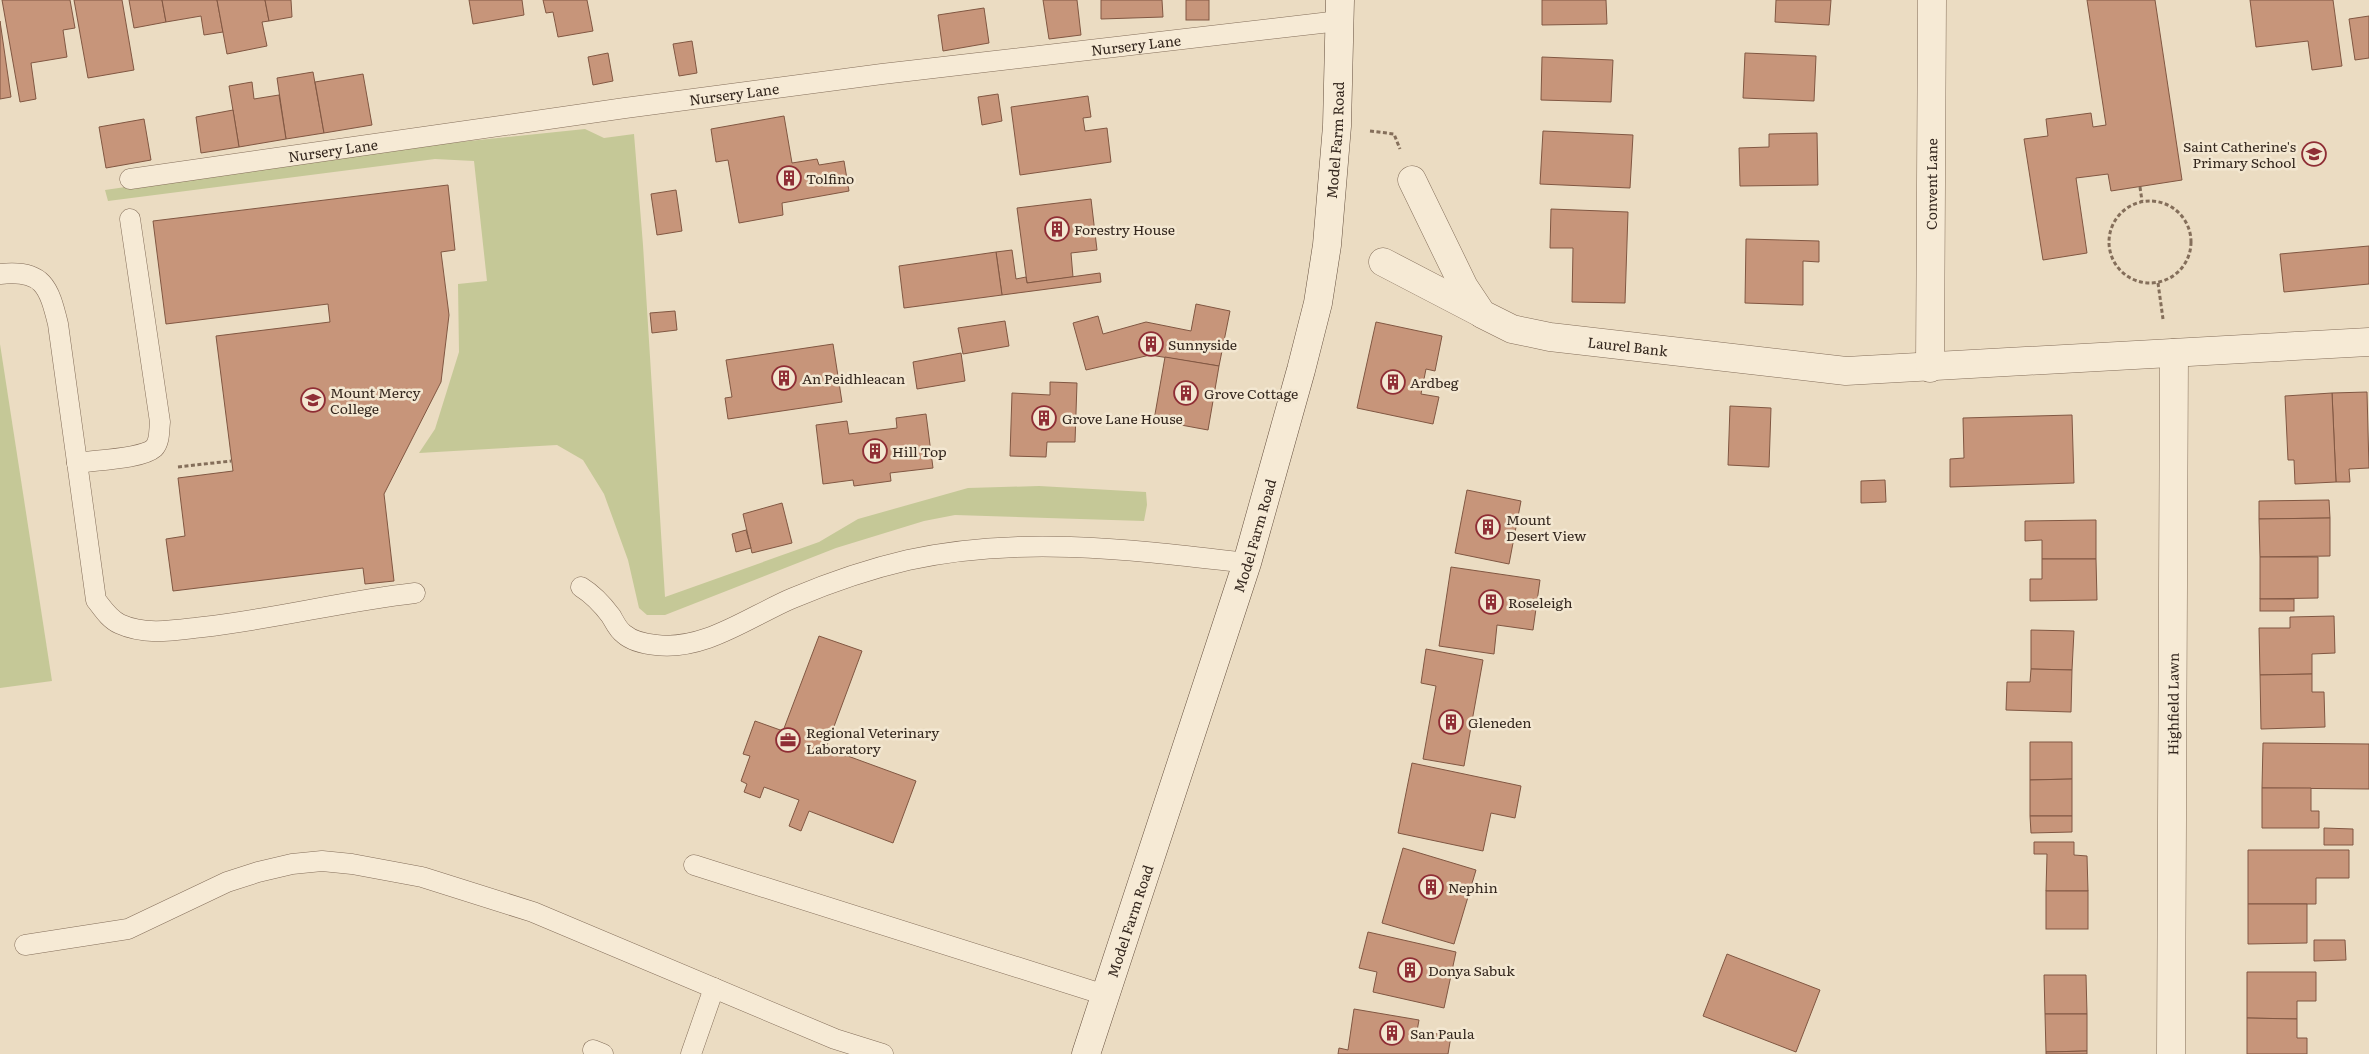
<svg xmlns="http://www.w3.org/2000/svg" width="2369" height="1054" font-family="Literata,serif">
	<rect width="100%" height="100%" fill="#ebdcc2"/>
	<g fill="#c5c897">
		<polygon points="585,129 604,138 634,134 643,245 665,597 819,542 858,519 968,488 1039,486 1146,492 1147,505 1144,521 955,515 924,521 836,548 665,615 647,615 639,608 628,560 604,494 583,460 557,445 419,453 435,429 459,352 458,284 487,281 474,161 435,159 108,201 105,190 373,151"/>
		<polygon points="0,344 52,681 0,688"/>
	</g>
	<g fill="#c7957a" stroke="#815742">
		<polygon points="2,0 70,0 75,28 63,30 67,57 31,63 36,99 20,102"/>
		<polygon points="74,0 122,0 134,70 88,78"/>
		<polygon points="129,0 162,0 166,22 134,28"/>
		<polygon points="162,0 217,0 223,32 204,35 201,16 166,22"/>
		<polygon points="217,0 265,0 269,21 262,22 267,46 227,54"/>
		<polygon points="265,0 291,0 292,17 269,21"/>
		<polygon points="469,0 522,0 524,15 473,24"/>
		<polygon points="543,0 587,0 593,31 558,37 553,12 546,13"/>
		<polygon points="1043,0 1077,0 1081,35 1049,39"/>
		<polygon points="1101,0 1162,0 1163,17 1101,19"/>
		<rect x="1186" y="0" width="23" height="20"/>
		<polygon points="1542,0 1606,0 1607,24 1542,25"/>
		<polygon points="1776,0 1831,0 1829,25 1775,22"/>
		<polygon points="2087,0 2155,0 2182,180 2111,191 2108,174 2076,178 2087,253 2043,260 2024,139 2048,136 2046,119 2091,113 2093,127 2106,125"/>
		<polygon points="2250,0 2333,0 2342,66 2312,70 2308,41 2256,47"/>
		<polygon points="984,8 989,43 943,51 938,15"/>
		<polygon points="2369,16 2369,58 2355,60 2349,19"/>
		<polygon points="0,21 11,97 0,99"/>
		<polygon points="692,41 697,73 679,76 673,44"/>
		<polygon points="608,53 613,81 593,85 588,57"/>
		<polygon points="1745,53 1816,56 1814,101 1743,98"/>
		<polygon points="1542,57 1613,60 1611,102 1541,100"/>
		<polygon points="313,72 324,133 286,139 277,78"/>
		<polygon points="363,74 372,125 324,133 315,82"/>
		<polygon points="252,82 254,99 279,95 286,139 239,147 229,86"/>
		<polygon points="998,94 1002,121 982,125 978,97"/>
		<polygon points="1088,96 1091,117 1083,118 1085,131 1107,128 1111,162 1020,175 1011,107"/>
		<polygon points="233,110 239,147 201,153 196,117"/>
		<polygon points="784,116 792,163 817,159 819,165 844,161 849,191 782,203 783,215 739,223 728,160 716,162 711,129"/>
		<polygon points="144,119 151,160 106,168 99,127"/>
		<polygon points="1543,131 1633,135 1630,188 1540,184"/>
		<polygon points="1817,133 1818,185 1740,186 1739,148 1769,147 1769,134"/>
		<polygon points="448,185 455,250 441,252 449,315 441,382 384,494 394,581 365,584 363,568 173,591 166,539 185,536 178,478 233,471 216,336 330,322 328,304 166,324 153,221"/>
		<polygon points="676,190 682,231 657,235 651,194"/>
		<polygon points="1091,199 1097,250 1071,253 1073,277 1027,283 1017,208"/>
		<polygon points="1551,209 1628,212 1625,303 1572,302 1573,248 1550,248"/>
		<polygon points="1746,239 1819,241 1819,262 1803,261 1803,305 1745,303"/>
		<polygon points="2369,246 2369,284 2284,292 2280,254"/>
		<polygon points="1012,250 1016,279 1026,277 1027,283 1100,273 1101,282 1002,295 996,252"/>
		<polygon points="996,252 1002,295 904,308 899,266"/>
		<polygon points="1196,304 1230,311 1219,366 1150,355 1086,370 1073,323 1098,316 1103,334 1146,322 1191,331"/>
		<polygon points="675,311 677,330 652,333 650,313"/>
		<polygon points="1005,321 1009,346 963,354 958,328"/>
		<polygon points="1376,322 1442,336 1435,371 1426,369 1421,394 1439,397 1433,424 1357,408"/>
		<polygon points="833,344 842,402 728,419 725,398 732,397 726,360"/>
		<polygon points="961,353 965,381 917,389 913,362"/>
		<polygon points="1165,357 1219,366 1208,430 1154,420"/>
		<polygon points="1050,382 1077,383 1075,442 1047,442 1046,457 1010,456 1012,393 1050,395"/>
		<polygon points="2367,392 2369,468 2349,469 2350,482 2336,482 2332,393"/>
		<polygon points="2332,393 2336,482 2295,484 2294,460 2288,460 2285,396"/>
		<polygon points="1730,406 1771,408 1769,467 1728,465"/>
		<polygon points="926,414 933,468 890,473 891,481 854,486 853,480 823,484 816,425 847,421 849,434 897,428 896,418"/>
		<polygon points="2072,415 2074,483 1950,487 1950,459 1964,458 1963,418"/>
		<polygon points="1885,480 1886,502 1861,503 1861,481"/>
		<polygon points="1467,490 1521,501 1509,564 1455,553"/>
		<polygon points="2329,500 2330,518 2259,519 2259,501"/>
		<polygon points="782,503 792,543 752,553 743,514"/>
		<polygon points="2330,518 2330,556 2260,557 2259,519"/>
		<polygon points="2096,520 2096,559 2042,559 2042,540 2025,541 2025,521"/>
		<polygon points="746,530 751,548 736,552 732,534"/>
		<polygon points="2260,557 2318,557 2318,598 2260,599"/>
		<polygon points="2042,559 2096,559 2097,600 2030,601 2030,579 2042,579"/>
		<polygon points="1451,567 1540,580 1533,630 1497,625 1494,654 1439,646"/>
		<rect x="2260" y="599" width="34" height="12"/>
		<polygon points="2334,616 2335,653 2312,654 2312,674 2260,675 2259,628 2290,628 2290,617"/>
		<polygon points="2031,630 2074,631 2072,670 2031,669"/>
		<polygon points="819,636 862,651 826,748 916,781 893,843 809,811 801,831 789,826 799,800 764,787 760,798 744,792 747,784 741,781 750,756 743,754 755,721 783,731"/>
		<polygon points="1426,649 1483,660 1464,766 1423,759 1436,686 1421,683"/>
		<polygon points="2031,669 2072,670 2071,712 2006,710 2007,682 2030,682"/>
		<polygon points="2312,674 2312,692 2324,692 2325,727 2261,729 2260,675"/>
		<polygon points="2030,742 2072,742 2072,779 2030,780"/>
		<polygon points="2263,743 2369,744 2369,789 2262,788"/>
		<polygon points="1412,763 1521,786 1515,818 1491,813 1483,851 1398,833"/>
		<polygon points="2072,779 2072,816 2030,816 2030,780"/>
		<polygon points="2262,788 2311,788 2311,811 2319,811 2319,828 2262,828"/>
		<polygon points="2030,816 2072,816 2072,832 2031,833"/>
		<polygon points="2324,828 2353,829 2353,845 2324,845"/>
		<polygon points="2034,842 2074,842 2074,855 2087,856 2088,891 2046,891 2047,854 2034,854"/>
		<polygon points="1403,848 1476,870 1454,944 1382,923"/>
		<polygon points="2248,850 2349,850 2349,878 2316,878 2316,904 2248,904"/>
		<rect x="2046" y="891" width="42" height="38"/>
		<polygon points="2248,904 2307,904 2307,943 2248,944"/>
		<polygon points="1368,932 1456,952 1444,1008 1373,992 1377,972 1359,968"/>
		<polygon points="2314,940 2345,940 2346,960 2314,961"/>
		<polygon points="1727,954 1820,990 1796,1052 1703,1016"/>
		<polygon points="2247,972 2316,972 2316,1001 2297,1001 2297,1019 2247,1018"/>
		<polygon points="2044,975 2086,975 2087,1014 2045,1014"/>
		<polygon points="1354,1009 1419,1020 1417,1031 1451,1036 1448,1054 1338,1054 1339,1048 1348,1050"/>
		<polygon points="2045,1014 2087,1014 2087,1051 2046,1052"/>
		<polygon points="2247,1018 2297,1019 2297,1038 2307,1038 2307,1054 2247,1054"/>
		<polygon points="2087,1051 2087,1054 2046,1054 2046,1052"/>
	</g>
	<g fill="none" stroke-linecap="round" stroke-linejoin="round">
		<g stroke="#846e5a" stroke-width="21">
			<g id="service">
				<path id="s1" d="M130,179L625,108L882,74L1339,21"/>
				<path d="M0,274C43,269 49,287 58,324L96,600C103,609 109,619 120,624C146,636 176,630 203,627C274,619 344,601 415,593"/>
				<path d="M77,463C95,460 142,459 154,448C160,442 159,430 160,422L130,219"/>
				<path d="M581,587C594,595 602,604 611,616C614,621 618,630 624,634C632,641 646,644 656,645C705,651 750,616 793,598C831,582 869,569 908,560C1020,535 1135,550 1247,563"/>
				<polyline points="694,865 1105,995"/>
				<polyline points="25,945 128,929 227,882 258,872 292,864 322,861 352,864 422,877 533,912 835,1039 883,1054"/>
				<polyline points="593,1050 603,1054"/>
				<polyline points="691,1054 714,988"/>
			</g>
		</g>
		<g stroke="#846e5a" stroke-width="29">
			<g id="minor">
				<path id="s2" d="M1412,180L1464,287L1482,314L1512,329L1550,337L1846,371L2369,342"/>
				<polyline points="1383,262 1481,313"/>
				<path id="s3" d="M1930,368L1932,0"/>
				<path id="s4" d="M2171,1054L2174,353"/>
			</g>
		</g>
		<g stroke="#654f3e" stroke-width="29">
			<g id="secondary">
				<path id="s5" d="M1086,1054L1247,563L1301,370L1318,303L1327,245L1337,126L1340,0"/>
			</g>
		</g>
		<g stroke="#846e5a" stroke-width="3" stroke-dasharray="4 2.5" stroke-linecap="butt">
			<polyline points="1370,131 1394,134 1400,149"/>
			<polyline points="2140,187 2142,201"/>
			<circle cx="2150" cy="242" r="41"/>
			<polyline points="2158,283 2163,319"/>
			<polyline points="178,467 231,461"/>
		</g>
		<use href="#service" stroke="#f6ead5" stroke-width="20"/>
		<use href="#minor" stroke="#f6ead5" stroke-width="28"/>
		<use href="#secondary" stroke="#f6ead5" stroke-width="28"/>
	</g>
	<defs>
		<g id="school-ring" transform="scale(1.25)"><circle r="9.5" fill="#f3e7d1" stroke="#8f2e35" stroke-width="1.5"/><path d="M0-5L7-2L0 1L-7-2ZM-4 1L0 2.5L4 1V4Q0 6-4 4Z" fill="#8f2e35"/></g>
		<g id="building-ring" transform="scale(1.25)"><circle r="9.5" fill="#f3e7d1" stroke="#8f2e35" stroke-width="1.5"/><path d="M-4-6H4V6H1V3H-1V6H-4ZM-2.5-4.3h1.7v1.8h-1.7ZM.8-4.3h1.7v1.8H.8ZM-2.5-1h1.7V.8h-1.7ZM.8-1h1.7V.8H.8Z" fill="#8f2e35"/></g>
		<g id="office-ring" transform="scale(1.25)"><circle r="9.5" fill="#f3e7d1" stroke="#8f2e35" stroke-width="1.5"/><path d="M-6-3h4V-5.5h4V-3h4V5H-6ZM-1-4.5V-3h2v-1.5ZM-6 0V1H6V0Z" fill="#8f2e35"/></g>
	</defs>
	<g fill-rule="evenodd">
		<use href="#school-ring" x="2314" y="154"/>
		<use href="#building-ring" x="789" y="178"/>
		<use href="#building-ring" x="1057" y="229"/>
		<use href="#building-ring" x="1151" y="344"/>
		<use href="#building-ring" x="784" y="378"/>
		<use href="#building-ring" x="1393" y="382"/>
		<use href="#building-ring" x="1186" y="393"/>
		<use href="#school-ring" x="313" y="400"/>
		<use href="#building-ring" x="1044" y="418"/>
		<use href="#building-ring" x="875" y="451"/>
		<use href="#building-ring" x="1488" y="527"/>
		<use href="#building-ring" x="1491" y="602"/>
		<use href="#building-ring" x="1451" y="722"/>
		<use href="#office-ring" x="788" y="740"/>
		<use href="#building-ring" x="1431" y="887"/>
		<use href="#building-ring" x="1410" y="970"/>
		<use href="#building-ring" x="1392" y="1033"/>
	</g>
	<g text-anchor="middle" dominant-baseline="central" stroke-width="5" stroke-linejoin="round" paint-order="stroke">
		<g font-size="14" fill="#34271e" stroke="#f3e7d1">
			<text stroke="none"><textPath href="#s1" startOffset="1015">Nursery Lane</textPath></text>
			<text stroke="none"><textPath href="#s1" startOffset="610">Nursery Lane</textPath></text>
			<text stroke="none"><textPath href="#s5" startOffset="950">Model Farm Road</textPath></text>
			<text stroke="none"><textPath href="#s1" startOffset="205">Nursery Lane</textPath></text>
			<text stroke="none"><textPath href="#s3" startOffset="184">Convent Lane</textPath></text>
			<text stroke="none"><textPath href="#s2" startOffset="302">Laurel Bank</textPath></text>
			<text stroke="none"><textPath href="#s5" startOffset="545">Model Farm Road</textPath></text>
			<text stroke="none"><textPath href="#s4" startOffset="350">Highfield Lawn</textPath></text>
			<text stroke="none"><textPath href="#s5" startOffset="140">Model Farm Road</textPath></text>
		</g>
		<g font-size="14" fill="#34271e" stroke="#f3e7d1" text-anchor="start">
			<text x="2296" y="146" text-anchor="end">Saint Catherine's<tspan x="2296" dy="16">Primary School</tspan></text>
			<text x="806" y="178">Tolfino</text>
			<text x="1074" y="229">Forestry House</text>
			<text x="1168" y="344">Sunnyside</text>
			<text x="802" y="378">An Peidhleacan</text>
			<text x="1410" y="382">Ardbeg</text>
			<text x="330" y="392">Mount Mercy<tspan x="330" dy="16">College</tspan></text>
			<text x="1204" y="393">Grove Cottage</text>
			<text x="1062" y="418">Grove Lane House</text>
			<text x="892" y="451">Hill Top</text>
			<text x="1506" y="519">Mount<tspan x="1506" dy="16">Desert View</tspan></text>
			<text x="1508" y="602">Roseleigh</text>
			<text x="1468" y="722">Gleneden</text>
			<text x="806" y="732">Regional Veterinary<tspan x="806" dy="16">Laboratory</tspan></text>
			<text x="1448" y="887">Nephin</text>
			<text x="1428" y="970">Donya Sabuk</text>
			<text x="1410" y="1033">San Paula</text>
		</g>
	</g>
</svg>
